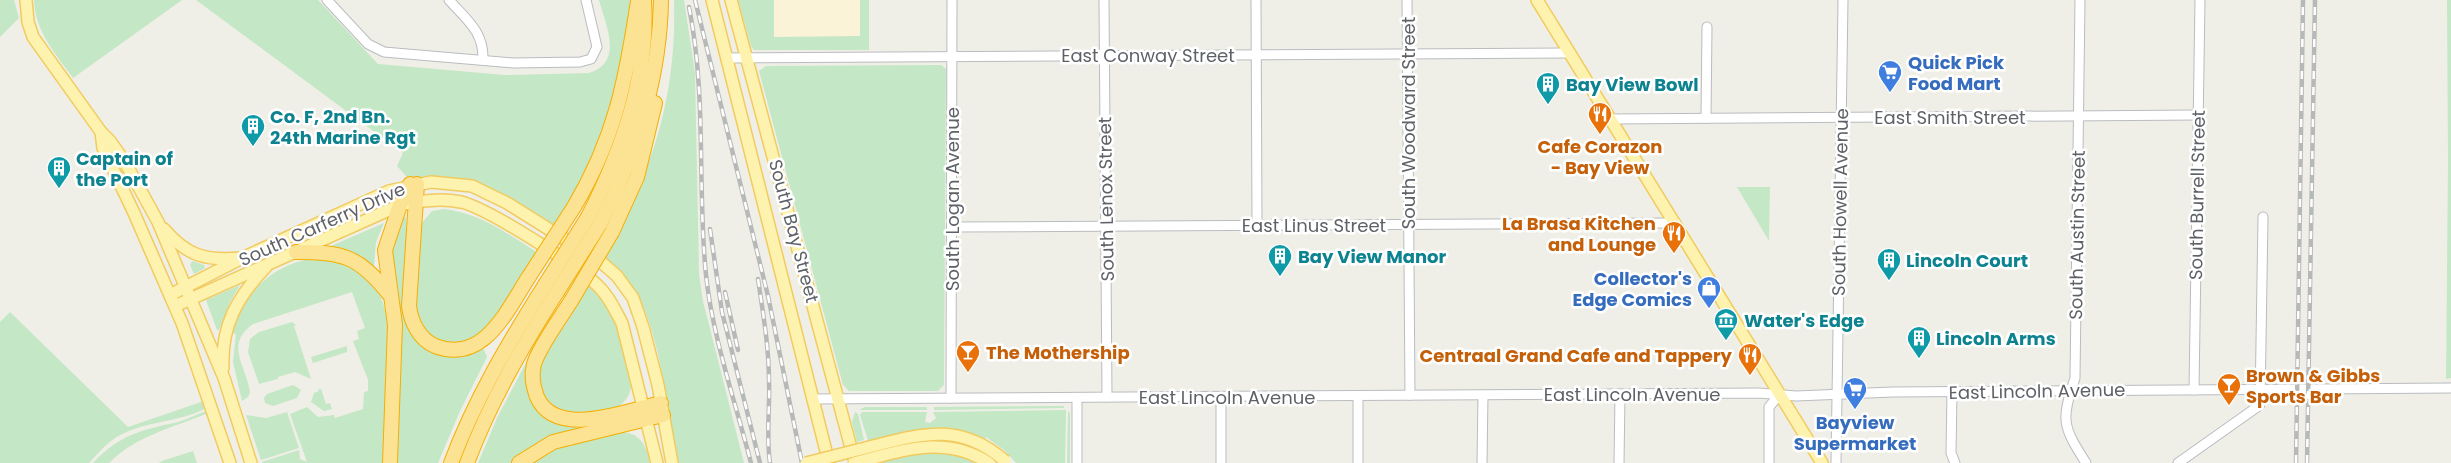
<svg xmlns="http://www.w3.org/2000/svg" width="2451" height="463" font-family="Poppins,sans-serif">
	<rect width="100%" height="100%" fill="#f0efe7"/>
	<g fill="#c4e7c5">
		<polygon points="0,0 14,0 19,18 0,37"/>
		<path d="M34,0H182L73,78C55,53 35,31 34,0Z"/>
		<path d="M196,0H318L378,64L505,75L589,73C624,62 606,26 599,0H632L626,50L596,158L555,226C509,198 464,167 407,180V177L397,166L403,153Z"/>
		<path d="M674,0H684L695,73L699,274L703,301L744,463H677C668,414 661,337 637,294C629,279 617,268 604,257C618,229 633,201 645,171C667,119 676,57 674,0Z"/>
		<polygon points="738,0 869,0 869,50 754,50 751,46"/>
		<polygon points="2447,0 2451,0 2451,378 2446,379 2448,162"/>
		<polygon points="941,65 946,69 944,385 938,391 849,391 843,385 759,71 766,66"/>
		<polygon points="1737,187 1770,187 1769,241"/>
		<path d="M444,209C480,213 508,234 538,253L506,303L481,336L457,346L432,338L420,325L415,307L421,224L432,211Z"/>
		<polygon points="406,216 407,318 454,356 463,355 483,348 487,357 460,411 438,463 396,463 402,325 392,248 400,222"/>
		<polygon points="384,223 376,242 374,266 350,252 331,246"/>
		<path d="M322,258C364,269 383,282 388,327L384,463H262V462L299,450L300,459L307,462L290,414L307,407L318,417L334,415L335,418L363,409L364,392L368,391V380L353,341L359,339L357,331L365,328L352,292L253,324C224,345 246,365 250,392L248,397L242,401L233,362L236,334L232,333C244,291 276,260 322,258Z"/>
		<polygon points="192,261 204,265 205,268 194,274 190,265"/>
		<path d="M587,284C616,309 626,349 631,386C629,427 525,430 541,362Z"/>
		<polygon points="240,285 230,302 219,330 217,330 206,300"/>
		<path d="M10,312L128,427L204,401L206,408C177,424 139,420 111,441C103,447 96,456 89,463H0V322Z"/>
		<polygon points="292,322 296,325 294,326 311,379 295,372 278,377 278,379 259,384 248,352 250,339 259,332"/>
		<polygon points="347,346 347,352 313,363 311,357"/>
		<polygon points="528,359 530,389 576,426 575,431 554,436 533,446 511,463 478,463 497,418"/>
		<polygon points="293,385 301,390 297,398 273,406 265,403 264,398 267,394"/>
		<polygon points="318,389 321,389 326,404 330,403 332,409 324,411 311,402 314,393 319,391"/>
		<polygon points="1064,406 1064,408 934,410 934,407"/>
		<polygon points="865,407 927,407 927,410 859,410"/>
		<polygon points="1066,410 1065,463 1016,463 1004,450 986,437 975,463 875,463 860,415 862,412 927,412 925,422 930,423 936,418 933,412"/>
		<path d="M207,411L208,413C173,428 137,435 109,463H93C120,434 142,430 178,422C188,419 197,414 207,411Z"/>
		<polygon points="287,412 299,448 261,460 246,415 266,418"/>
		<polygon points="855,412 858,414 864,440 857,442 852,422"/>
		<polygon points="1068,412 1070,412 1070,463 1067,463"/>
		<path d="M619,432C640,432 645,444 651,463H531L553,450Z"/>
		<polygon points="193,451 197,463 159,463 162,461"/>
	</g>
	<polygon fill="#fbf3d8" points="774,0 860,0 860,36 774,37"/>
	<g fill="none" stroke-linecap="round" stroke-linejoin="round">
		<g stroke="#b9bcc0" stroke-width="11">
			<g id="minor">
				<polyline points="327,0 368,44 384,52 513,63 580,62 591,59 597,47 586,0"/>
				<path d="M449,0C467,20 484,32 483,60"/>
				<polyline points="1104,0 1107,397"/>
				<polyline points="1256,0 1257,225"/>
				<polyline points="1407,0 1410,395"/>
				<path d="M2080,0L2075,378C2061,421 2062,425 2086,463"/>
				<polyline points="727,58 1569,53"/>
				<polyline points="1706,118 1707,27"/>
				<polyline points="1612,119 2198,115"/>
				<polyline points="952,227 1676,223"/>
				<polyline points="2194,390 2200,0"/>
				<polyline points="1952,392 1951,453 1955,463"/>
				<polyline points="1221,397 1221,463"/>
				<polyline points="951,398 952,0"/>
				<polyline points="812,399 1759,393 1796,396 1893,392 2451,388"/>
				<polyline points="1077,463 1077,398"/>
				<polyline points="1358,463 1358,396"/>
				<polyline points="1482,463 1483,395"/>
				<polyline points="1619,463 1620,394"/>
				<polyline points="1769,463 1769,407 1779,395"/>
				<polyline points="1836,463 1843,0"/>
				<polyline points="2178,463 2260,405 2263,217"/>
			</g>
		</g>
		<g stroke="#f1cb60" stroke-width="14">
			<g id="major">
				<polyline points="26,0 28,22 33,37 101,132 110,141 125,162 158,222 224,378 251,463"/>
				<polyline points="712,0 829,463"/>
				<polyline points="731,0 854,459"/>
				<polyline points="1537,0 1822,463"/>
				<polyline points="101,132 103,148 134,213 182,323 230,463"/>
				<path d="M164,229C187,256 206,261 240,258"/>
				<polyline points="170,295 242,258 389,191 431,182 472,186 507,203 601,262 617,276 633,298 643,327 658,385 672,463"/>
				<path d="M175,306L400,205C420,201 440,198 461,202C487,208 581,267 600,288C610,298 615,310 622,323L657,463"/>
				<path d="M223,368C221,326 237,297 266,267"/>
			</g>
		</g>
		<g stroke="#f5ae02" stroke-width="16">
			<g id="highway">
				<path d="M417,184L409,306C411,322 419,339 435,346C485,365 508,308 530,275"/>
				<path d="M574,207C615,138 626,80 638,1"/>
				<path d="M588,217C622,150 649,76 644,0"/>
				<path d="M600,224C635,155 660,79 661,0"/>
				<polyline points="612,232 637,177 655,103"/>
				<path d="M296,252C343,252 359,256 389,294"/>
				<path d="M571,301C561,317 539,347 534,364C531,376 533,385 537,397C556,440 628,410 661,403"/>
				<polyline points="390,463 395,325 385,250 400,205 410,184"/>
				<path d="M451,463C475,399 509,342 545,285"/>
				<path d="M467,463C490,402 522,347 557,292"/>
				<polyline points="519,463 553,442 663,415"/>
			</g>
		</g>
		<use href="#minor" stroke="#fff" stroke-width="9"/>
		<use href="#major" stroke="#fef3ae" stroke-width="11"/>
		<use href="#highway" stroke="#fce393" stroke-width="14"/>
		<g stroke="#b7b8b8" stroke-width="4.5">
			<g id="rail">
				<polyline points="695,0 768,296 802,463"/>
				<path d="M689,7C707,96 697,186 706,275C712,335 736,404 751,463"/>
				<polyline points="710,229 722,312 760,463"/>
				<path d="M758,279C763,313 769,347 769,382C770,409 766,436 770,463"/>
				<polyline points="725,292 738,350"/>
				<polyline points="2296,463 2303,0"/>
				<polyline points="2307,463 2315,0"/>
			</g>
		</g>
		<use href="#rail" stroke="#fff" stroke-width="2.5" stroke-dasharray="8" stroke-linecap="butt"/>
		<g stroke="#f1cb60" stroke-width="14" stroke-linecap="butt">
			<g id="major-bridge">
				<path d="M806,463C830,457 853,451 877,445C927,432 963,424 1005,461"/>
				<path d="M854,463C902,451 944,434 989,463"/>
			</g>
		</g>
		<g stroke="#f5ae02" stroke-width="16" stroke-linecap="butt">
			<g id="highway-bridge">
				<polyline points="530,275 574,207"/>
				<polyline points="545,285 588,217"/>
				<polyline points="557,292 600,224"/>
				<polyline points="571,301 612,232"/>
			</g>
		</g>
		<use href="#major-bridge" stroke="#fef3ae" stroke-width="11"/>
		<use href="#highway-bridge" stroke="#fce393" stroke-width="14"/>
	</g>
	<defs>
		<g id="supermarket-pin" transform="scale(1.25)"><path d="M0 17L-7.5 6A9.5 9.5 0 1 1 7.5 6Z" fill="#3f7fe0" stroke="#fff"/><path d="M-6-5.5h2.5l.6 2H6L4.5 2H-2.5L-4.4-4H-6ZM-1.5 3.2a1.3 1.3 0 1 0 .1 0ZM3 3.2a1.3 1.3 0 1 0 .1 0Z" fill="#fff"/></g>
		<g id="building-pin" transform="scale(1.25)"><path d="M0 17L-7.5 6A9.5 9.5 0 1 1 7.5 6Z" fill="#0f9aa8" stroke="#fff"/><path d="M-4-6H4V6H1V3H-1V6H-4ZM-2.5-4.3h1.7v1.8h-1.7ZM.8-4.3h1.7v1.8H.8ZM-2.5-1h1.7V.8h-1.7ZM.8-1h1.7V.8H.8Z" fill="#fff"/></g>
		<g id="restaurant-pin" transform="scale(1.25)"><path d="M0 17L-7.5 6A9.5 9.5 0 1 1 7.5 6Z" fill="#e8710a" stroke="#fff"/><path d="M-5-6h1v4h1v-4h1v4h1v-4h1v5L-1.5 .5V6h-2V.5L-5-1ZM5-6V6H3V1.5H1.5Q1.5-4 5-6Z" fill="#fff"/></g>
		<g id="shop-pin" transform="scale(1.25)"><path d="M0 17L-7.5 6A9.5 9.5 0 1 1 7.5 6Z" fill="#3f7fe0" stroke="#fff"/><path d="M-5-2.5h2.3a2.7 3.5 0 0 1 5.4 0H5L5.5 6h-11ZM-1.5-2.5h3a1.5 2.3 0 0 0-3 0Z" fill="#fff"/></g>
		<g id="museum-pin" transform="scale(1.25)"><path d="M0 17L-7.5 6A9.5 9.5 0 1 1 7.5 6Z" fill="#0f9aa8" stroke="#fff"/><path d="M0-6L6-3V-2H-6V-3ZM-5-1h2V3h-2ZM-1-1h2V3h-2ZM3-1h2V3H3ZM-6 4H6V6H-6Z" fill="#fff"/></g>
		<g id="bar-pin" transform="scale(1.25)"><path d="M0 17L-7.5 6A9.5 9.5 0 1 1 7.5 6Z" fill="#e8710a" stroke="#fff"/><path d="M-6-5H6L.8 .8V4.5H3.5V6h-7V4.5H-.8V.8Z" fill="#fff"/></g>
	</defs>
	<g fill-rule="evenodd">
		<use href="#supermarket-pin" x="1890" y="72"/>
		<use href="#building-pin" x="1548" y="84"/>
		<use href="#restaurant-pin" x="1600" y="114"/>
		<use href="#building-pin" x="253" y="126"/>
		<use href="#building-pin" x="59" y="168"/>
		<use href="#restaurant-pin" x="1674" y="233"/>
		<use href="#building-pin" x="1280" y="256"/>
		<use href="#building-pin" x="1889" y="260"/>
		<use href="#shop-pin" x="1709" y="288"/>
		<use href="#museum-pin" x="1726" y="320"/>
		<use href="#building-pin" x="1919" y="338"/>
		<use href="#bar-pin" x="968" y="352"/>
		<use href="#restaurant-pin" x="1750" y="355"/>
		<use href="#bar-pin" x="2229" y="385"/>
		<use href="#supermarket-pin" x="1855" y="389"/>
	</g>
	<g text-anchor="middle" dominant-baseline="central" stroke-width="5" stroke-linejoin="round" paint-order="stroke">
		<g font-size="18" fill="#5e6267" stroke="#fff">
			<text x="1148" y="55">East Conway Street</text>
			<text x="1950" y="117">East Smith Street</text>
			<text transform="translate(1408 123) rotate(-90)">South Woodward Street</text>
			<text transform="translate(2197 195) rotate(-89)">South Burrell Street</text>
			<text transform="translate(952 199) rotate(-90)">South Logan Avenue</text>
			<text transform="translate(1106 199) rotate(-91)">South Lenox Street</text>
			<text transform="translate(1840 202) rotate(-89)">South Howell Avenue</text>
			<text transform="translate(322 224) rotate(-24)">South Carferry Drive</text>
			<text x="1314" y="225">East Linus Street</text>
			<text transform="translate(794 231) rotate(75)">South Bay Street</text>
			<text transform="translate(2077 235) rotate(-89)">South Austin Street</text>
			<text transform="translate(2037 391) rotate(-1)">East Lincoln Avenue</text>
			<text x="1632" y="394">East Lincoln Avenue</text>
			<text x="1227" y="397">East Lincoln Avenue</text>
		</g>
		<g font-size="18" font-weight="bold" fill="#366cbe" stroke="#fff" text-anchor="start">
			<text x="1908" y="62">Quick Pick<tspan x="1908" dy="21">Food Mart</tspan></text>
			<text x="1692" y="278" text-anchor="end">Collector's<tspan x="1692" dy="21">Edge Comics</tspan></text>
			<text x="1855" y="422" text-anchor="middle">Bayview<tspan x="1855" dy="21">Supermarket</tspan></text>
		</g>
		<g font-size="18" font-weight="bold" fill="#0d838f" stroke="#fff" text-anchor="start">
			<text x="1566" y="84">Bay View Bowl</text>
			<text x="270" y="116">Co. F, 2nd Bn.<tspan x="270" dy="21">24th Marine Rgt</tspan></text>
			<text x="76" y="158">Captain of<tspan x="76" dy="21">the Port</tspan></text>
			<text x="1298" y="256">Bay View Manor</text>
			<text x="1906" y="260">Lincoln Court</text>
			<text x="1744" y="320">Water's Edge</text>
			<text x="1936" y="338">Lincoln Arms</text>
		</g>
		<g font-size="18" font-weight="bold" fill="#c56008" stroke="#fff" text-anchor="end">
			<text x="1600" y="146" text-anchor="middle">Cafe Corazon<tspan x="1600" dy="21">- Bay View</tspan></text>
			<text x="1656" y="223">La Brasa Kitchen<tspan x="1656" dy="21">and Lounge</tspan></text>
			<text x="986" y="352" text-anchor="start">The Mothership</text>
			<text x="1732" y="355">Centraal Grand Cafe and Tappery</text>
			<text x="2246" y="375" text-anchor="start">Brown &amp; Gibbs<tspan x="2246" dy="21">Sports Bar</tspan></text>
		</g>
	</g>
</svg>
